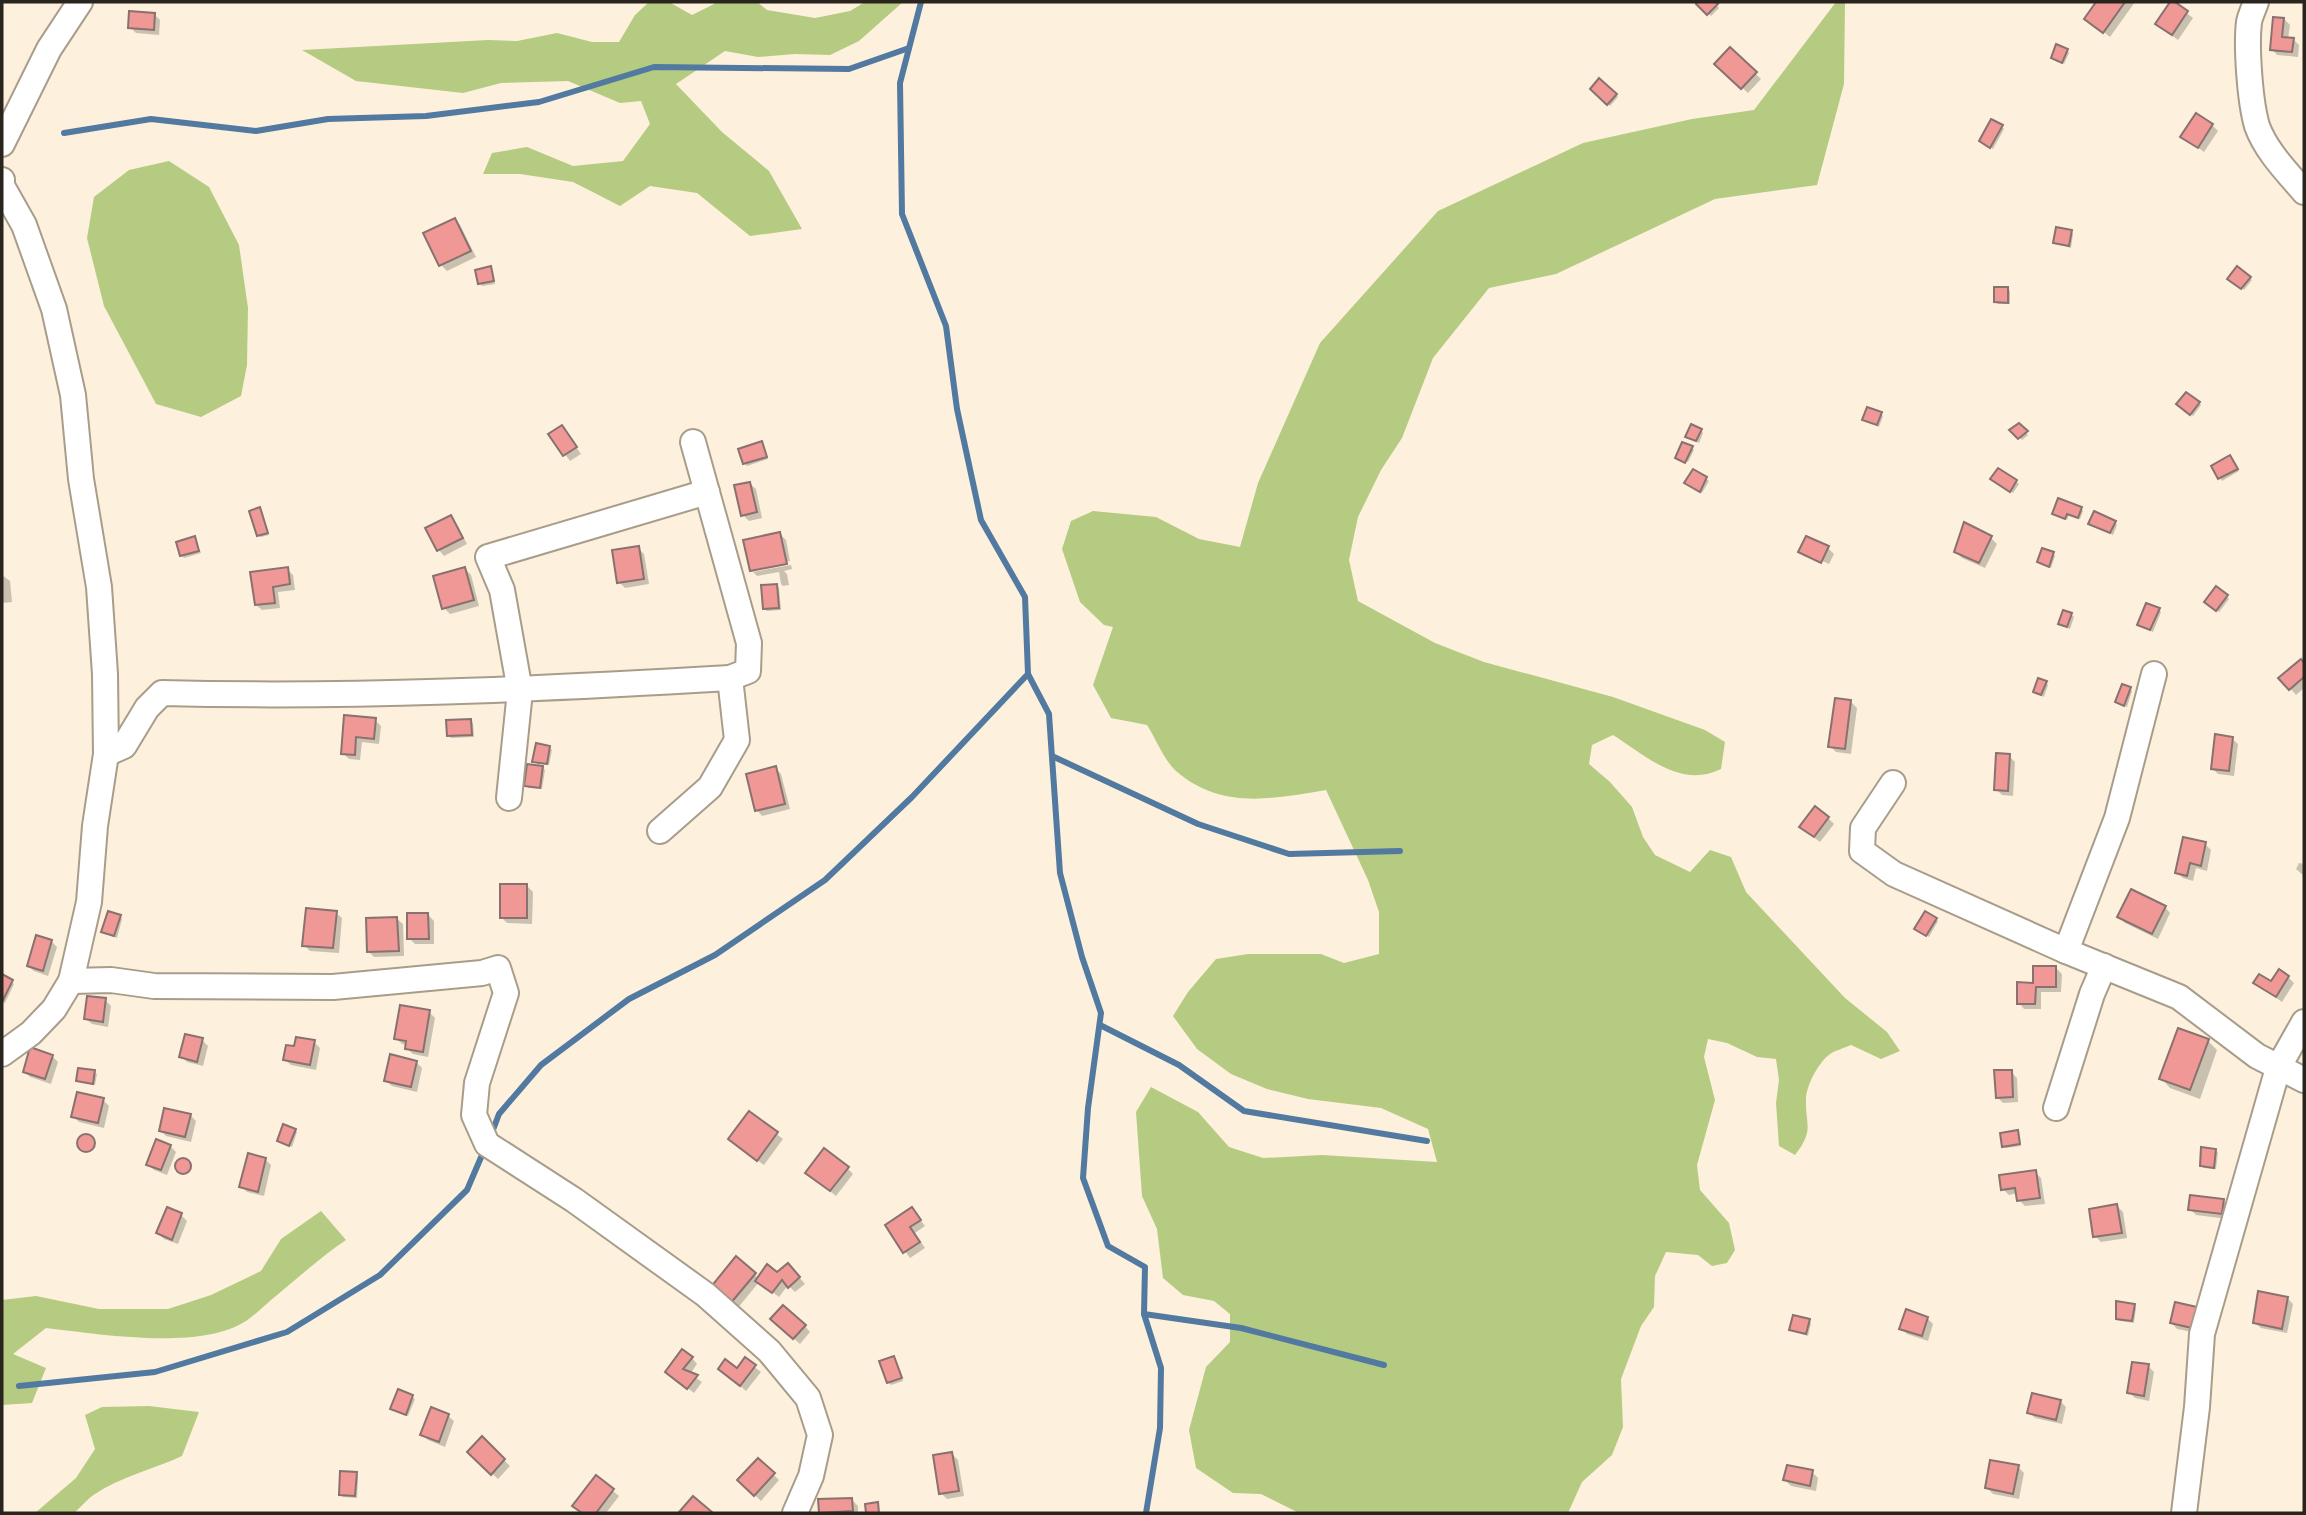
<svg xmlns="http://www.w3.org/2000/svg" width="2306" height="1515" font-family="Montserrat,sans-serif">
	<rect width="100%" height="100%" fill="#fdf1dd"/>
	<g fill="#b5cb82">
		<polygon points="649,2 669,2 692,15 714,4 714,2 757,2 767,10 815,18 850,11 865,2 903,2 859,41 830,55 795,54 758,57 725,51 676,84 722,132 769,171 802,229 750,236 697,193 650,186 620,206 573,182 520,174 483,174 492,153 527,147 573,166 623,161 650,124 641,101 620,103 568,81 501,83 463,93 356,81 302,50 488,40 517,41 557,33 592,42 619,42 635,15"/>
		<path d="M1836,2H1845L1844,84L1817,185L1715,199L1556,274L1489,288L1433,358L1402,438L1381,470L1358,517L1349,560L1358,601L1435,643L1484,662L1613,697L1705,730L1725,742L1721,769C1681,789 1646,756 1613,735L1592,745L1589,764L1610,782L1632,807L1643,837L1655,855L1690,872L1710,850L1731,857L1746,892L1845,998L1887,1032L1900,1051L1881,1059L1851,1045C1845,1048 1836,1050 1830,1054C1819,1062 1807,1084 1806,1098C1805,1125 1815,1130 1795,1155L1779,1146L1776,1103L1779,1080L1776,1059L1757,1057L1727,1043L1708,1039L1704,1057L1715,1100L1697,1165L1700,1190L1729,1223L1735,1250L1727,1263L1712,1266L1698,1255L1666,1252L1655,1276L1654,1307L1641,1326L1621,1379L1623,1427L1612,1455L1582,1482L1568,1513H1299L1261,1494L1233,1493L1196,1468L1189,1430L1206,1367L1230,1342V1314L1214,1301L1183,1295L1163,1278L1157,1229L1142,1196L1136,1112L1151,1087L1198,1112L1229,1147L1263,1158L1322,1155L1437,1162L1428,1129L1381,1108L1308,1099L1267,1089L1231,1074L1197,1049L1173,1016L1188,992L1216,959L1248,954H1321L1344,963L1379,954V912L1368,880L1326,790C1272,799 1221,810 1176,771C1164,760 1156,739 1147,725L1111,718L1093,685L1113,627L1104,625L1080,602L1062,549L1071,521L1093,511L1156,517L1199,539L1240,547L1258,483L1320,343L1438,211L1583,143L1692,119L1754,110Z"/>
		<polygon points="169,161 209,187 239,245 248,308 247,365 241,396 201,417 156,404 104,306 87,238 94,197 129,170"/>
		<path d="M321,1211L346,1240C319,1258 296,1280 271,1300C263,1307 255,1315 246,1321C200,1351 99,1334 46,1328L13,1354L46,1368L32,1403L2,1405V1300L36,1296L99,1309H168L211,1295L261,1271L281,1239Z"/>
		<path d="M149,1406L199,1412L182,1456C154,1469 120,1477 95,1494C87,1499 81,1507 74,1513H35L76,1478L95,1449L85,1415L102,1407Z"/>
	</g>
	<g fill="#0003">
		<polygon points="1700,2 1713,2 1719,8 1711,16 1699,4"/>
		<polygon points="2098,2 2135,2 2110,37 2086,18"/>
		<polygon points="2172,2 2193,18 2178,40 2157,24"/>
		<polygon points="154,14 160,20 159,35 136,33 130,27"/>
		<polygon points="2284,19 2290,25 2288,39 2293,39 2299,45 2298,57 2277,55 2272,49"/>
		<polygon points="1730,50 1761,79 1748,93 1716,64"/>
		<polygon points="2067,50 2069,53 2064,64 2053,58"/>
		<polygon points="1600,81 1618,97 1610,106 1592,89"/>
		<polygon points="2212,125 2218,131 2204,152 2183,136"/>
		<polygon points="2002,127 2004,129 1993,149 1983,143"/>
		<polygon points="454,220 460,225 476,257 447,271 441,265 425,234"/>
		<polygon points="2071,232 2073,234 2071,248 2055,243"/>
		<polygon points="490,268 495,284 482,286 480,284"/>
		<polygon points="2237,268 2252,280 2244,290 2229,278"/>
		<polygon points="2008,289 2010,291 2010,304 1998,304 1996,302"/>
		<polygon points="2199,403 2201,405 2193,416 2181,407"/>
		<polygon points="1881,414 1883,416 1879,427 1864,419"/>
		<polygon points="2019,425 2028,435 2022,440 2012,430"/>
		<polygon points="562,427 581,454 570,461 551,435"/>
		<polygon points="1701,430 1703,433 1699,443 1690,439"/>
		<polygon points="762,443 768,459 747,466 744,463"/>
		<polygon points="1692,448 1694,450 1688,462 1678,458"/>
		<polygon points="2232,460 2239,471 2222,481 2213,467"/>
		<polygon points="1693,471 1709,481 1702,493 1689,486"/>
		<polygon points="2016,481 2019,484 2013,493 1995,482"/>
		<polygon points="750,484 756,489 762,518 749,521 743,515"/>
		<polygon points="2081,508 2083,511 2080,519 2069,515 2067,520 2054,514"/>
		<polygon points="260,509 269,535 261,537 258,535"/>
		<polygon points="451,517 456,523 467,544 444,556 439,550"/>
		<polygon points="2115,522 2117,525 2113,535 2091,524"/>
		<polygon points="1965,525 1991,538 1997,544 1985,568 1962,558 1956,552"/>
		<polygon points="780,534 786,540 790,561 753,569 753,572 751,570"/>
		<polygon points="195,538 201,553 184,558 181,555"/>
		<polygon points="638,548 644,554 649,584 625,588 619,582"/>
		<polygon points="1828,548 1834,554 1829,564 1805,553 1805,557 1800,552"/>
		<polygon points="2053,554 2055,556 2051,568 2039,562"/>
		<polygon points="791,565 792,569 784,571 787,574 789,585 783,586 781,584 779,572 757,576 753,572"/>
		<polygon points="287,569 293,575 295,590 278,592 280,608 262,610 256,605"/>
		<polygon points="465,569 471,575 479,606 450,614 444,608"/>
		<polygon points="2,575 10,581 12,602 2,603"/>
		<polygon points="777,586 779,588 781,610 767,611 764,609"/>
		<polygon points="2217,589 2229,599 2219,612 2209,604"/>
		<polygon points="2159,610 2161,612 2153,632 2139,625"/>
		<polygon points="2071,614 2074,617 2070,629 2063,626 2060,624"/>
		<polygon points="2301,662 2304,665 2304,688 2296,695 2281,678"/>
		<polygon points="2046,682 2048,685 2044,697 2035,692"/>
		<polygon points="2130,689 2132,691 2127,707 2120,704 2117,702"/>
		<polygon points="1851,702 1857,708 1851,754 1836,752 1830,746"/>
		<polygon points="346,717 375,720 381,726 379,744 362,742 360,760 349,759 343,753"/>
		<polygon points="470,721 473,723 474,737 451,738 449,736"/>
		<polygon points="2232,739 2238,744 2234,776 2218,774 2212,768"/>
		<polygon points="549,747 552,750 549,765 539,764 545,770 542,789 528,788 526,785 541,767 534,761"/>
		<polygon points="2009,756 2015,762 2013,796 2002,795 1996,789"/>
		<polygon points="775,768 781,774 790,809 762,816 757,810"/>
		<polygon points="1828,818 1834,824 1820,842 1807,832"/>
		<polygon points="2205,844 2211,850 2207,871 2196,868 2193,881 2183,878 2177,872"/>
		<polygon points="2299,863 2304,864 2304,876 2296,869"/>
		<polygon points="527,886 533,892 532,924 507,923 501,917"/>
		<polygon points="2165,907 2170,913 2158,939 2125,923 2119,917"/>
		<polygon points="336,913 342,918 339,953 310,951 304,945"/>
		<polygon points="428,915 434,921 434,944 415,944 409,938"/>
		<polygon points="120,916 122,919 117,938 106,934 103,932"/>
		<polygon points="397,919 403,924 404,956 374,957 368,951"/>
		<polygon points="1936,919 1938,921 1929,937 1919,931"/>
		<polygon points="51,941 57,947 48,976 34,971 28,966"/>
		<polygon points="2056,968 2062,974 2061,992 2041,992 2041,1009 2024,1009 2019,1003"/>
		<polygon points="2,976 14,984 5,1003 2,1002"/>
		<polygon points="2288,977 2294,983 2282,1002 2255,983 2272,983"/>
		<polygon points="105,1000 111,1006 108,1027 92,1024 86,1019"/>
		<polygon points="429,1012 435,1018 428,1057 413,1054 407,1048 407,1045 402,1044 396,1038"/>
		<polygon points="202,1040 208,1046 203,1066 187,1062 181,1056"/>
		<polygon points="2208,1041 2217,1050 2200,1099 2170,1088 2161,1078"/>
		<polygon points="314,1042 320,1048 316,1070 291,1065 285,1060 295,1049"/>
		<polygon points="52,1056 58,1062 51,1084 30,1077 24,1071"/>
		<polygon points="416,1062 422,1068 417,1092 392,1086 386,1081"/>
		<polygon points="94,1072 97,1074 95,1085 78,1080"/>
		<polygon points="2011,1072 2017,1078 2018,1102 2003,1103 1997,1097"/>
		<polygon points="103,1100 109,1106 104,1128 79,1122 73,1116"/>
		<polygon points="749,1113 783,1139 764,1165 736,1145"/>
		<polygon points="190,1115 196,1121 191,1142 166,1136 160,1130"/>
		<polygon points="295,1130 297,1132 292,1147 279,1141"/>
		<polygon points="2017,1132 2021,1146 2006,1148 2004,1146"/>
		<circle cx="87" cy="1144" r="8"/>
		<polygon points="170,1146 176,1152 167,1175 154,1170 148,1164"/>
		<polygon points="2215,1150 2218,1153 2216,1169 2204,1168 2202,1166"/>
		<polygon points="265,1159 271,1165 264,1196 247,1192 241,1186"/>
		<circle cx="185" cy="1167" r="7"/>
		<polygon points="847,1168 853,1174 836,1196 813,1178"/>
		<polygon points="2035,1172 2041,1178 2045,1204 2025,1206 2019,1200 2018,1193 2009,1195 2003,1189"/>
		<polygon points="2223,1201 2229,1207 2227,1219 2196,1215 2190,1209"/>
		<polygon points="2117,1206 2123,1212 2127,1238 2101,1242 2095,1236"/>
		<polygon points="168,1209 181,1215 187,1221 178,1244 164,1239 158,1233"/>
		<polygon points="912,1209 925,1226 915,1233 925,1248 910,1258 887,1226"/>
		<polygon points="736,1259 759,1279 794,1271 805,1284 795,1292 788,1285 779,1297 759,1282 737,1309 718,1293"/>
		<polygon points="2287,1298 2293,1304 2287,1333 2261,1328 2255,1323"/>
		<polygon points="2176,1304 2197,1333 2177,1329 2172,1323"/>
		<polygon points="2134,1305 2136,1308 2134,1323 2120,1321 2117,1319"/>
		<polygon points="1927,1318 1933,1324 1928,1341 1907,1334 1901,1328"/>
		<polygon points="1809,1321 1811,1323 1808,1336 1791,1329"/>
		<polygon points="778,1325 805,1326 810,1332 800,1344"/>
		<polygon points="692,1358 697,1364 690,1374 702,1382 694,1393 673,1377"/>
		<polygon points="894,1358 903,1381 891,1385 888,1382"/>
		<polygon points="745,1360 761,1372 746,1391 726,1374 737,1370"/>
		<polygon points="2148,1366 2154,1372 2149,1401 2135,1398 2129,1392"/>
		<polygon points="412,1397 415,1399 408,1416 392,1409"/>
		<polygon points="2060,1401 2066,1407 2062,1424 2035,1418 2029,1412"/>
		<polygon points="448,1416 454,1421 445,1447 428,1440 422,1434"/>
		<polygon points="482,1439 510,1466 498,1479 469,1452"/>
		<polygon points="952,1454 958,1460 964,1496 947,1499 941,1493"/>
		<polygon points="758,1460 779,1480 761,1501 739,1480"/>
		<polygon points="2018,1467 2024,1473 2019,1499 1993,1494 1987,1488"/>
		<polygon points="1812,1472 1818,1478 1816,1491 1791,1486 1785,1480"/>
		<polygon points="356,1474 358,1477 357,1498 343,1497 341,1494"/>
		<polygon points="596,1477 619,1496 606,1513 582,1513 574,1506"/>
		<polygon points="852,1500 858,1506 858,1513 821,1513 820,1501"/>
	</g>
	<g fill="none" stroke-linecap="round" stroke-linejoin="round">
		<g stroke="#527aa1" stroke-width="6">
			<polyline points="921,2 900,83 902,214 946,326 957,409 981,520 1025,597 1028,674 1049,714 1060,873 1082,957 1101,1013 1088,1108 1083,1178 1108,1246 1145,1267 1144,1314 1161,1368 1160,1428 1146,1513"/>
			<polyline points="64,133 151,119 256,131 328,119 426,116 539,102 654,67 849,69 909,48"/>
			<polyline points="1052,756 1198,824 1289,854 1400,851"/>
			<polyline points="1100,1025 1179,1065 1244,1111 1427,1141"/>
			<polyline points="491,1135 499,1114 541,1065 629,999 715,955 825,880 912,797 1028,674"/>
			<polyline points="1144,1314 1241,1328 1384,1365"/>
			<polyline points="19,1386 155,1372 287,1332 380,1275 467,1190 485,1148"/>
		</g>
	</g>
	<g fill="#ef9896" stroke="#88716f" stroke-width="2">
		<polygon points="1698,2 1715,2 1718,4 1707,15 1696,4"/>
		<polygon points="2096,2 2125,2 2103,33 2084,19"/>
		<polygon points="2170,2 2175,2 2188,11 2172,35 2155,24"/>
		<polygon points="129,11 155,13 154,30 128,28"/>
		<polygon points="2273,17 2284,18 2282,37 2294,38 2292,52 2270,50"/>
		<polygon points="2056,44 2068,49 2062,63 2051,58"/>
		<polygon points="1730,47 1757,72 1741,89 1714,64"/>
		<polygon points="1599,78 1617,94 1607,105 1590,89"/>
		<polygon points="2196,113 2213,124 2198,148 2180,137"/>
		<polygon points="1991,119 2003,125 1990,148 1979,141"/>
		<polygon points="455,218 471,251 439,266 423,233"/>
		<polygon points="2056,227 2072,230 2069,246 2053,243"/>
		<polygon points="491,266 494,281 478,284 475,270"/>
		<polygon points="2237,266 2251,277 2241,289 2227,279"/>
		<polygon points="1994,287 2008,287 2008,303 1994,302"/>
		<polygon points="2186,392 2200,402 2190,415 2176,404"/>
		<polygon points="1867,407 1882,412 1877,425 1862,420"/>
		<polygon points="2019,423 2028,431 2018,439 2009,430"/>
		<polygon points="1691,424 1702,429 1696,441 1685,437"/>
		<polygon points="562,425 577,447 563,456 548,434"/>
		<polygon points="762,441 767,457 743,464 738,449"/>
		<polygon points="1682,442 1693,446 1685,463 1675,458"/>
		<polygon points="2230,455 2238,469 2218,479 2211,466"/>
		<polygon points="1998,468 2017,480 2010,492 1990,479"/>
		<polygon points="1693,469 1707,477 1700,492 1684,483"/>
		<polygon points="750,482 757,512 741,516 734,485"/>
		<polygon points="2058,498 2082,507 2078,518 2067,514 2065,519 2052,514"/>
		<polygon points="260,507 268,533 257,536 249,511"/>
		<polygon points="2094,511 2116,521 2110,533 2088,524"/>
		<polygon points="451,515 463,538 437,551 425,528"/>
		<polygon points="1964,522 1992,536 1979,563 1954,552"/>
		<polygon points="780,532 787,564 750,571 743,540"/>
		<polygon points="195,536 199,551 180,556 176,542"/>
		<polygon points="1806,536 1829,546 1821,563 1798,552"/>
		<polygon points="639,546 644,579 617,583 612,550"/>
		<polygon points="2042,548 2054,552 2049,567 2037,562"/>
		<polygon points="288,567 290,584 273,587 275,603 255,605 250,572"/>
		<polygon points="465,567 474,600 442,609 433,576"/>
		<polygon points="777,584 779,608 763,609 761,585"/>
		<polygon points="2216,586 2228,595 2216,611 2204,602"/>
		<polygon points="2146,603 2160,608 2150,630 2137,625"/>
		<polygon points="2063,610 2072,613 2067,627 2058,624"/>
		<polygon points="2301,659 2304,663 2304,677 2289,690 2278,678"/>
		<polygon points="2038,678 2047,681 2041,695 2033,692"/>
		<polygon points="2122,684 2131,687 2124,706 2115,702"/>
		<polygon points="1835,698 1851,700 1845,749 1828,747"/>
		<polygon points="344,715 376,718 374,739 356,737 355,755 341,754"/>
		<polygon points="471,719 472,735 447,736 446,720"/>
		<polygon points="2215,734 2233,737 2229,771 2211,769"/>
		<polygon points="536,743 550,746 547,764 532,762"/>
		<polygon points="1996,753 2010,754 2008,791 1994,790"/>
		<polygon points="527,764 543,766 540,788 524,786"/>
		<polygon points="776,766 785,804 755,811 746,774"/>
		<polygon points="1815,806 1829,817 1814,837 1799,827"/>
		<polygon points="2183,837 2206,842 2201,866 2190,863 2187,876 2175,873"/>
		<rect x="500" y="884" width="27" height="34"/>
		<polygon points="2131,889 2166,906 2152,934 2117,917"/>
		<polygon points="306,908 337,911 333,948 302,946"/>
		<polygon points="108,911 121,915 114,936 101,932"/>
		<polygon points="1925,911 1937,918 1926,936 1914,929"/>
		<polygon points="407,913 428,913 429,939 407,939"/>
		<polygon points="397,917 399,951 367,952 366,918"/>
		<polygon points="36,935 52,940 43,971 27,966"/>
		<polygon points="2033,966 2056,966 2056,987 2036,987 2035,1004 2017,1004 2017,982 2033,983"/>
		<polygon points="2279,969 2289,976 2276,997 2253,983 2259,974 2271,981"/>
		<polygon points="2,974 13,980 2,1002"/>
		<polygon points="87,996 106,998 103,1022 84,1019"/>
		<polygon points="400,1005 430,1010 423,1052 405,1049 406,1041 394,1039"/>
		<polygon points="2178,1028 2209,1039 2190,1090 2159,1079"/>
		<polygon points="185,1034 203,1038 197,1062 179,1057"/>
		<polygon points="296,1037 315,1040 310,1065 283,1060 286,1045 294,1046"/>
		<polygon points="30,1047 53,1055 45,1079 23,1072"/>
		<polygon points="390,1054 417,1061 411,1087 384,1081"/>
		<polygon points="78,1068 95,1070 93,1084 76,1081"/>
		<polygon points="1994,1070 2012,1070 2013,1097 1996,1098"/>
		<polygon points="77,1092 104,1098 98,1123 71,1117"/>
		<polygon points="164,1108 191,1114 185,1137 159,1131"/>
		<polygon points="749,1111 778,1132 757,1161 728,1139"/>
		<polygon points="283,1124 296,1129 289,1146 277,1141"/>
		<polygon points="2018,1130 2020,1144 2002,1147 2000,1133"/>
		<circle cx="86" cy="1143" r="9"/>
		<polygon points="156,1139 171,1145 161,1170 146,1165"/>
		<polygon points="2201,1147 2216,1149 2214,1168 2200,1166"/>
		<polygon points="824,1148 849,1167 830,1191 805,1173"/>
		<polygon points="248,1153 266,1158 258,1192 239,1187"/>
		<circle cx="183" cy="1166" r="8"/>
		<polygon points="2036,1170 2040,1198 2017,1201 2015,1188 2001,1190 1999,1175"/>
		<polygon points="2190,1195 2224,1199 2222,1214 2188,1210"/>
		<polygon points="2117,1204 2122,1233 2093,1237 2089,1209"/>
		<polygon points="167,1207 182,1213 172,1240 156,1233"/>
		<polygon points="912,1207 921,1220 910,1227 920,1242 903,1253 885,1225"/>
		<polygon points="736,1256 756,1273 730,1304 710,1288"/>
		<polygon points="788,1263 800,1277 788,1288 782,1280 772,1293 755,1281 767,1264 777,1272"/>
		<polygon points="2258,1291 2288,1297 2282,1329 2253,1323"/>
		<polygon points="2116,1301 2135,1304 2132,1321 2116,1319"/>
		<polygon points="2175,1302 2197,1307 2192,1328 2170,1323"/>
		<polygon points="783,1305 806,1325 793,1339 770,1319"/>
		<polygon points="1906,1309 1928,1317 1922,1336 1899,1329"/>
		<polygon points="1793,1315 1810,1319 1806,1334 1789,1330"/>
		<polygon points="682,1349 693,1357 683,1369 698,1375 687,1389 665,1372"/>
		<polygon points="894,1356 902,1378 887,1383 879,1361"/>
		<polygon points="745,1357 756,1365 740,1386 718,1369 725,1359 737,1368"/>
		<polygon points="2132,1362 2149,1364 2144,1396 2127,1393"/>
		<polygon points="398,1389 413,1395 406,1415 390,1409"/>
		<polygon points="2032,1393 2061,1400 2056,1420 2027,1413"/>
		<polygon points="431,1407 449,1414 439,1442 420,1435"/>
		<polygon points="482,1436 505,1459 491,1475 467,1452"/>
		<polygon points="952,1452 959,1491 939,1494 933,1455"/>
		<polygon points="758,1458 775,1473 754,1496 737,1480"/>
		<polygon points="1990,1460 2019,1465 2013,1494 1985,1488"/>
		<polygon points="1787,1465 1813,1470 1810,1486 1783,1480"/>
		<polygon points="340,1471 357,1472 355,1496 339,1495"/>
		<polygon points="596,1475 614,1489 596,1513 582,1513 572,1506"/>
		<polygon points="693,1496 712,1512 711,1513 679,1512"/>
		<polygon points="852,1498 853,1511 819,1513 818,1499"/>
		<polygon points="878,1502 879,1513 866,1513 865,1504"/>
	</g>
	<g fill="none" stroke-linecap="round" stroke-linejoin="round">
		<g stroke="#a89d8a" stroke-width="28">
			<g id="minor">
				<path d="M2256,2C2254,8 2250,16 2249,22C2246,47 2250,102 2257,126C2266,151 2287,172 2304,192"/>
				<polyline points="2,144 49,49 80,2"/>
				<polyline points="2,180 2,186 24,225 54,309 73,395 81,479 99,587 105,674 106,754 95,826 89,902 71,981 54,1009 31,1033 2,1054"/>
				<path d="M106,754L124,746L147,708L162,693C352,698 541,689 730,678L748,671L749,643L693,442"/>
				<polyline points="1893,783 1863,828 1862,851 1894,874 2066,951 2179,997 2257,1056 2304,1080"/>
				<polyline points="509,798 520,691 502,590 488,557 707,492"/>
				<polyline points="660,831 710,787 737,740 730,678"/>
				<polyline points="2066,951 2117,818 2154,674"/>
				<polyline points="71,981 111,980 154,986 333,987 482,973 498,968 506,993 477,1083 474,1115 487,1144 574,1200 706,1295 769,1351 808,1398 820,1435 811,1476 795,1513"/>
				<polyline points="2056,1108 2092,994 2104,966"/>
				<polyline points="2184,1513 2197,1407 2202,1334 2278,1068 2304,1022"/>
			</g>
		</g>
		<use href="#minor" stroke="#fff" stroke-width="24"/>
	</g>
	<rect width="2306" height="1515" fill="none" stroke="#29241d" stroke-width="7"/>
</svg>
